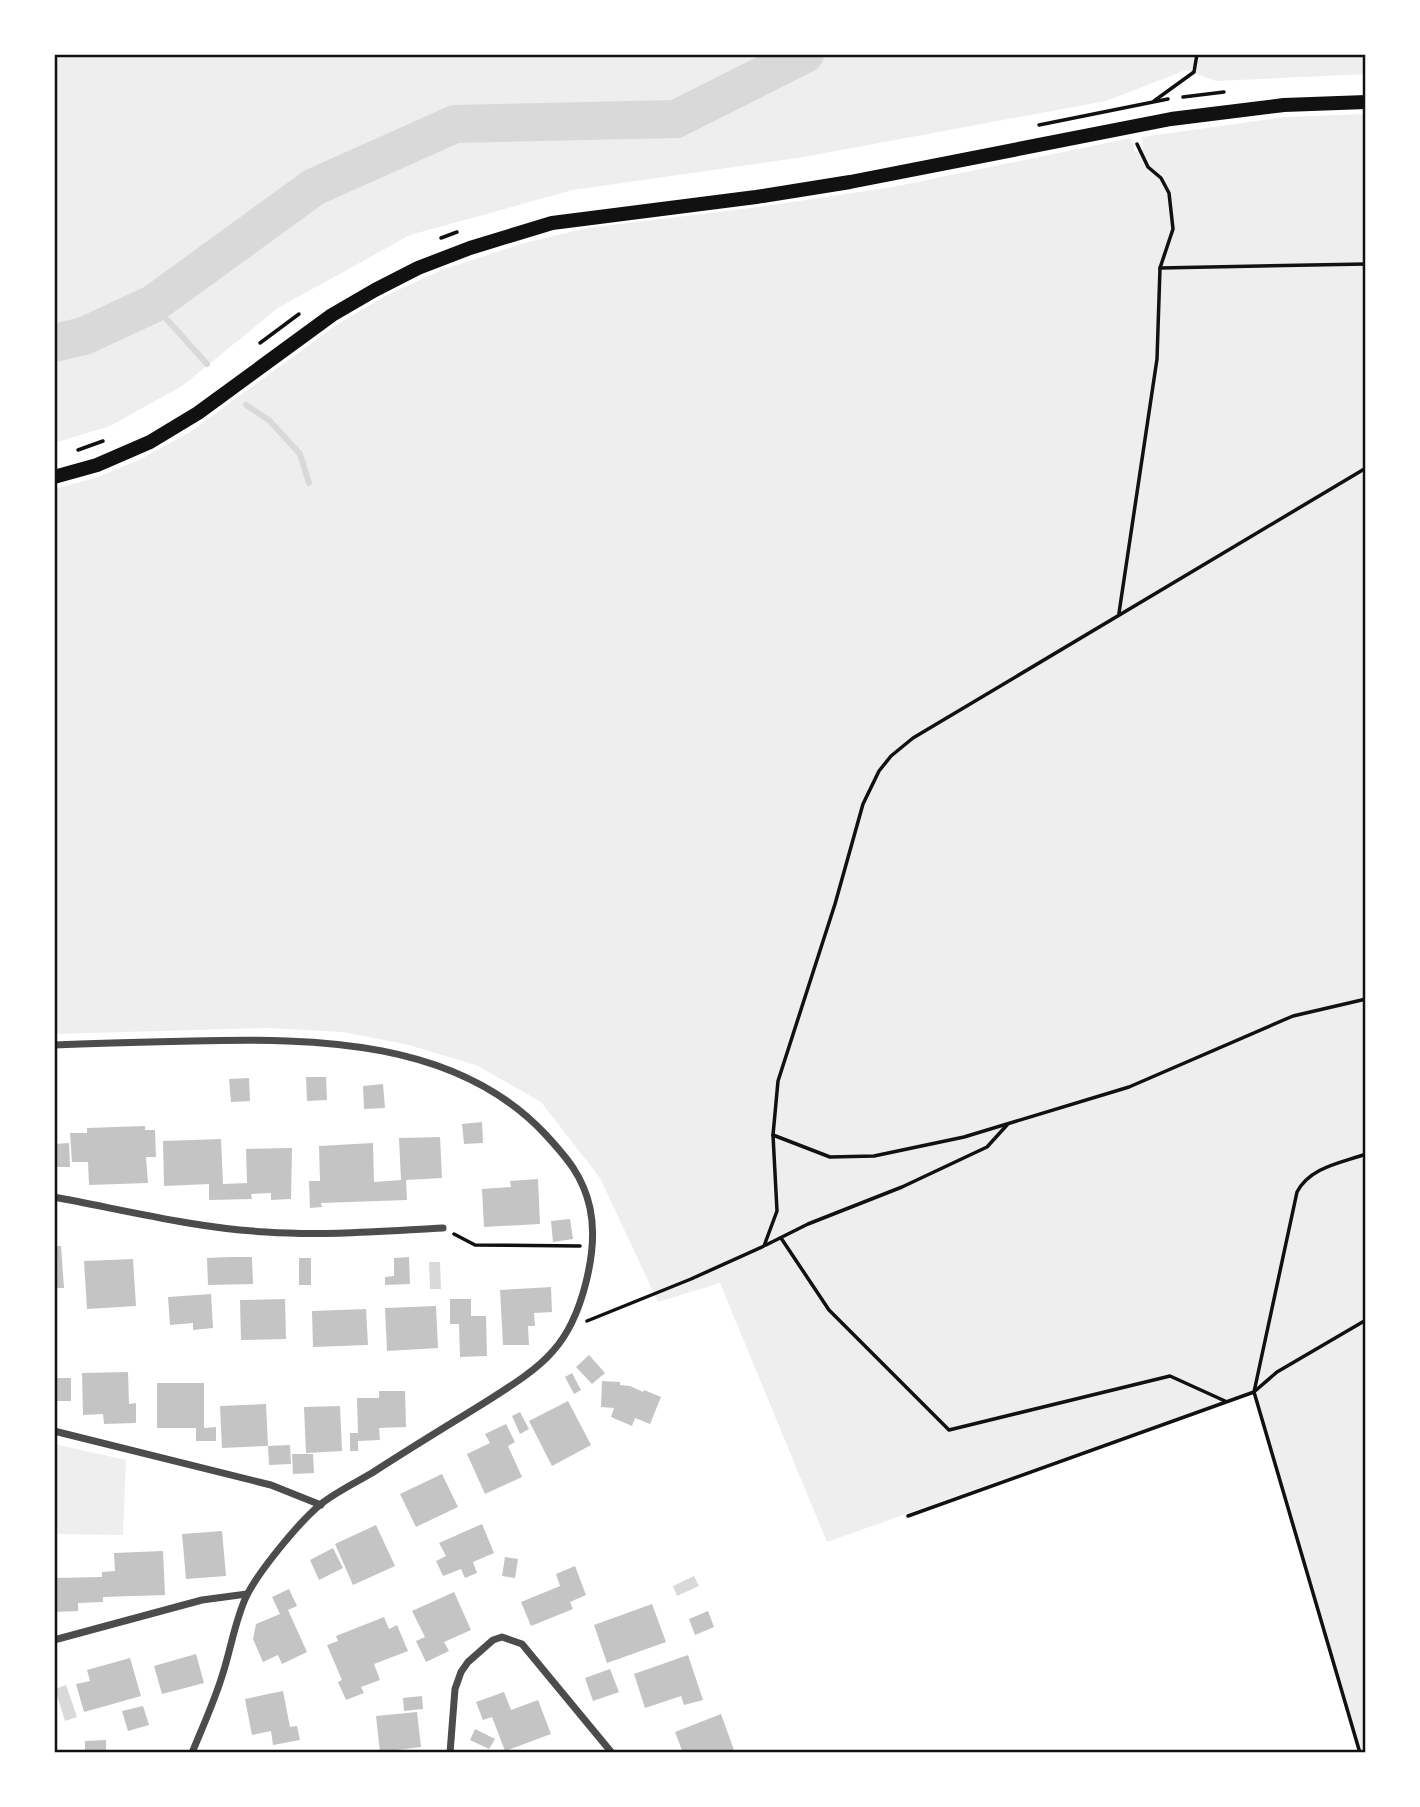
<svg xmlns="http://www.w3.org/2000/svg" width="1420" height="1807" font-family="'Archivo Narrow',sans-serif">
	<rect width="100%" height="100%" fill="#fff"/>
	<g fill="#eee">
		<polygon points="54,54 1366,54 1366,74 1216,81 1186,70 1106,101 798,158 573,190 410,235 278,308 182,386 110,426 54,443"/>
		<polygon points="1366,114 1366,1753 1360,1753 1253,1391 827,1542 720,1283 658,1302 600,1178 541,1102 476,1065 405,1044 343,1032 269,1028 54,1034 54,489 98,477 141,459 190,432 338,324 387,295 444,269 525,243 587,228 759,207 893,187 1131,138 1135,152 1143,150 1142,137 1284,117"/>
		<polygon points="54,1444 126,1460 123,1535 54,1534"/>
	</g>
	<g fill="#d9d9d9">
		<polygon points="429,1262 440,1262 441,1289 430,1289"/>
		<polygon points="694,1576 699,1586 677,1596 673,1586"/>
		<polygon points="66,1685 77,1717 65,1721 55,1689"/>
	</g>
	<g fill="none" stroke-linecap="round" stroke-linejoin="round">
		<g stroke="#d9d9d9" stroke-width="6">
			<polyline points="153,304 207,364"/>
			<polyline points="246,405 269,420 300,454 309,483"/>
		</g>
		<polyline stroke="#d9d9d9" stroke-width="38" points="54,343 84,336 153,304 314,187 455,124 676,119 805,54"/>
	</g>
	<g fill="#c4c4c4">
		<polygon points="306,1077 326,1077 327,1100 307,1101"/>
		<polygon points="249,1078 250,1101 231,1102 229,1079"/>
		<polygon points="383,1084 385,1108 364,1109 363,1086"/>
		<polygon points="482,1122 483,1143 464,1144 462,1124"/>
		<polygon points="145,1126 145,1130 155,1130 156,1157 146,1157 148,1183 89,1185 88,1162 72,1162 70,1133 87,1133 87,1128"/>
		<polygon points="440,1137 442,1178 406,1180 407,1200 321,1203 322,1207 310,1208 309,1181 320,1181 319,1146 373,1143 374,1182 401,1180 399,1138"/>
		<polygon points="221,1139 223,1184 247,1183 246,1149 292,1148 291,1199 271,1200 271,1193 251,1194 252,1199 209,1200 209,1184 164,1186 163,1141"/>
		<polygon points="69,1143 70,1167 54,1167 54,1144"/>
		<polygon points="538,1179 540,1224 484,1227 482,1189 511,1187 510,1181"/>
		<polygon points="570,1219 573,1239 553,1242 551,1221"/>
		<polygon points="54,1246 61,1246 64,1288 54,1288"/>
		<polygon points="229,1257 252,1257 253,1284 208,1285 207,1258"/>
		<polygon points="409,1257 410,1284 385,1285 385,1277 394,1276 394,1258"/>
		<rect x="299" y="1258" width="12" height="27"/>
		<polygon points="133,1259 136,1306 87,1309 84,1261"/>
		<polygon points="551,1287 552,1312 534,1313 535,1326 528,1326 529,1345 503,1345 500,1290"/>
		<polygon points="211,1294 213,1328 193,1330 193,1323 170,1325 168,1297"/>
		<polygon points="285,1299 286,1339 241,1340 240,1300"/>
		<polygon points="450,1299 471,1299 471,1316 486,1316 487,1356 460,1357 459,1324 450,1324"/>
		<polygon points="436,1306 438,1348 387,1351 385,1308"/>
		<polygon points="366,1309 368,1345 313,1347 312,1311"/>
		<polygon points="589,1355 605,1373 592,1384 576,1367"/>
		<polygon points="128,1372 129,1404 136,1403 136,1423 104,1424 103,1414 83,1415 82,1373"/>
		<polygon points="572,1373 581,1390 574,1394 565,1377"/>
		<rect x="54" y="1378" width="17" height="23"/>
		<polygon points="602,1381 620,1382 620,1385 630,1386 643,1392 644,1390 661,1397 650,1424 635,1418 632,1426 611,1417 614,1408 601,1407"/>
		<polygon points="157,1383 204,1383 204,1428 216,1427 216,1441 196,1441 196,1428 157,1428"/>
		<polygon points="379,1391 405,1391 406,1427 379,1428 380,1440 358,1441 358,1451 350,1451 350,1433 358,1433 357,1398 379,1398"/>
		<polygon points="568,1401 591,1445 552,1466 529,1421"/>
		<polygon points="266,1404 268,1446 222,1448 220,1406"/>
		<polygon points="340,1406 342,1451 306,1453 304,1407"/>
		<polygon points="520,1412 529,1429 520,1434 512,1416"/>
		<polygon points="506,1424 515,1442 508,1446 522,1477 485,1494 467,1454 490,1443 485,1434"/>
		<polygon points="290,1445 291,1464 269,1465 268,1446"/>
		<polygon points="292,1454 313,1454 314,1473 293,1474"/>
		<polygon points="442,1474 458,1507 416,1527 400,1494"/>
		<polygon points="482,1524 494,1553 473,1562 477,1573 465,1578 461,1569 443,1576 436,1561 446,1556 439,1543"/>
		<polygon points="376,1525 395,1566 353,1585 335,1544"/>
		<polygon points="222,1531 226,1576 186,1579 182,1534"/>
		<polygon points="333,1548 343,1568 319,1580 310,1560"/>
		<polygon points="163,1551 165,1595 103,1597 103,1602 78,1603 78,1611 54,1612 54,1578 102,1577 102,1572 115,1571 114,1553"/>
		<polygon points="505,1557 518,1559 515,1578 502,1576"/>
		<polygon points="575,1566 586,1595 570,1602 573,1609 531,1626 521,1602 560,1586 556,1574"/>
		<polygon points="289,1589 297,1606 288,1610 307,1652 282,1664 278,1655 263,1662 253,1639 256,1624 280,1614 272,1597"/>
		<polygon points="454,1592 471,1630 444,1642 449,1651 426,1662 416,1641 425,1637 412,1611"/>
		<polygon points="652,1604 666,1642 607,1663 594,1625"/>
		<polygon points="708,1611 714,1627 695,1635 689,1619"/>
		<polygon points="384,1617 389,1629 397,1625 408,1651 374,1664 380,1680 361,1687 364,1693 346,1700 338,1682 342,1680 327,1645 338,1641 336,1636"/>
		<polygon points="196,1654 204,1683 162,1694 154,1666"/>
		<polygon points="688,1655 703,1700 684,1705 681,1696 645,1708 634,1674"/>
		<polygon points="130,1658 141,1696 84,1712 76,1684 90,1681 87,1670"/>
		<polygon points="610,1669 619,1692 593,1701 585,1678"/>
		<polygon points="283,1691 290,1727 297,1726 300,1740 273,1745 271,1731 252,1735 245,1699"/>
		<polygon points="504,1692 511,1710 538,1700 551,1734 505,1751 492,1717 483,1720 476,1702"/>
		<polygon points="422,1696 423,1709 404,1711 403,1698"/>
		<polygon points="143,1706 149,1725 128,1731 122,1711"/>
		<polygon points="417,1712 421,1747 380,1752 376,1716"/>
		<polygon points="721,1714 735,1753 683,1753 675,1732"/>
		<polygon points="475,1729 495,1739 489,1749 470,1740"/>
		<polygon points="106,1740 106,1751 85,1752 85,1741"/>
	</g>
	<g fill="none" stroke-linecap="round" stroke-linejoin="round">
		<g stroke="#111" stroke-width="3.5">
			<polyline points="1183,97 1224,92"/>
			<polyline points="1154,101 1194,72 1197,54"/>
			<polyline points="1039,125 1168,99"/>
			<polyline points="441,238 457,232"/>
			<polyline points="1160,268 1366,264"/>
			<polyline points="260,343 299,314"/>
			<polyline points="78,450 103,441"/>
			<polyline points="1119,613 1157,359 1160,268 1173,229 1169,193 1161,178 1148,167 1137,144"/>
			<polyline points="773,1135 830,1157 874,1156 964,1137 1129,1087 1293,1016 1366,999"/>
			<polyline points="454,1234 475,1245 580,1246"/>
			<polyline points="781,1238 829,1310 949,1430 1170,1376 1225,1401"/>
			<polyline points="766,1245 808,1224 902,1187 987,1147 1007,1125"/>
			<polyline points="587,1321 691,1279 764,1246 777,1211 773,1135 778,1081 835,904 863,804 879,771 891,756 913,738 1366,468"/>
			<polyline points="1255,1391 1277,1372 1366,1320"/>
			<path d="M1254,1392L1297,1192C1310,1167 1341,1163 1366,1154"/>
			<polyline points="908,1516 1254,1392 1360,1753"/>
		</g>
		<g stroke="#4c4c4c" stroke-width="7">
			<path d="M54,1045C101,1043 147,1042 193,1041C315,1038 457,1039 546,1135C567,1158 583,1176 590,1208C599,1250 582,1319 553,1351C536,1371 506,1389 484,1403C447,1426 409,1449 372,1473C355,1483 336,1492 321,1504C299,1522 258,1572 246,1597C235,1621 231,1648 223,1673C215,1700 203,1726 192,1753"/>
			<path d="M54,1197C124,1210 195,1228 266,1232C325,1236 384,1231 443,1228"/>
			<polyline points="54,1431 271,1485 321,1505"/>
			<polyline points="54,1640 202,1600 247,1594"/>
			<polyline points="450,1753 455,1689 461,1672 468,1662 493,1640 502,1637 522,1644 612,1753"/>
		</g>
		<polyline stroke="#111" stroke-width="14" points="54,477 97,465 150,442 198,413 332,315 375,290 418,268 470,248 552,223 756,197 850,182 1171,119 1284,105 1366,102"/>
	</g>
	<rect width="1420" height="1807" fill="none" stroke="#ffffff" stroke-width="112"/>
	<rect x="56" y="56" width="1308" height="1695" fill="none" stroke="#111" stroke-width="2.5"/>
</svg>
